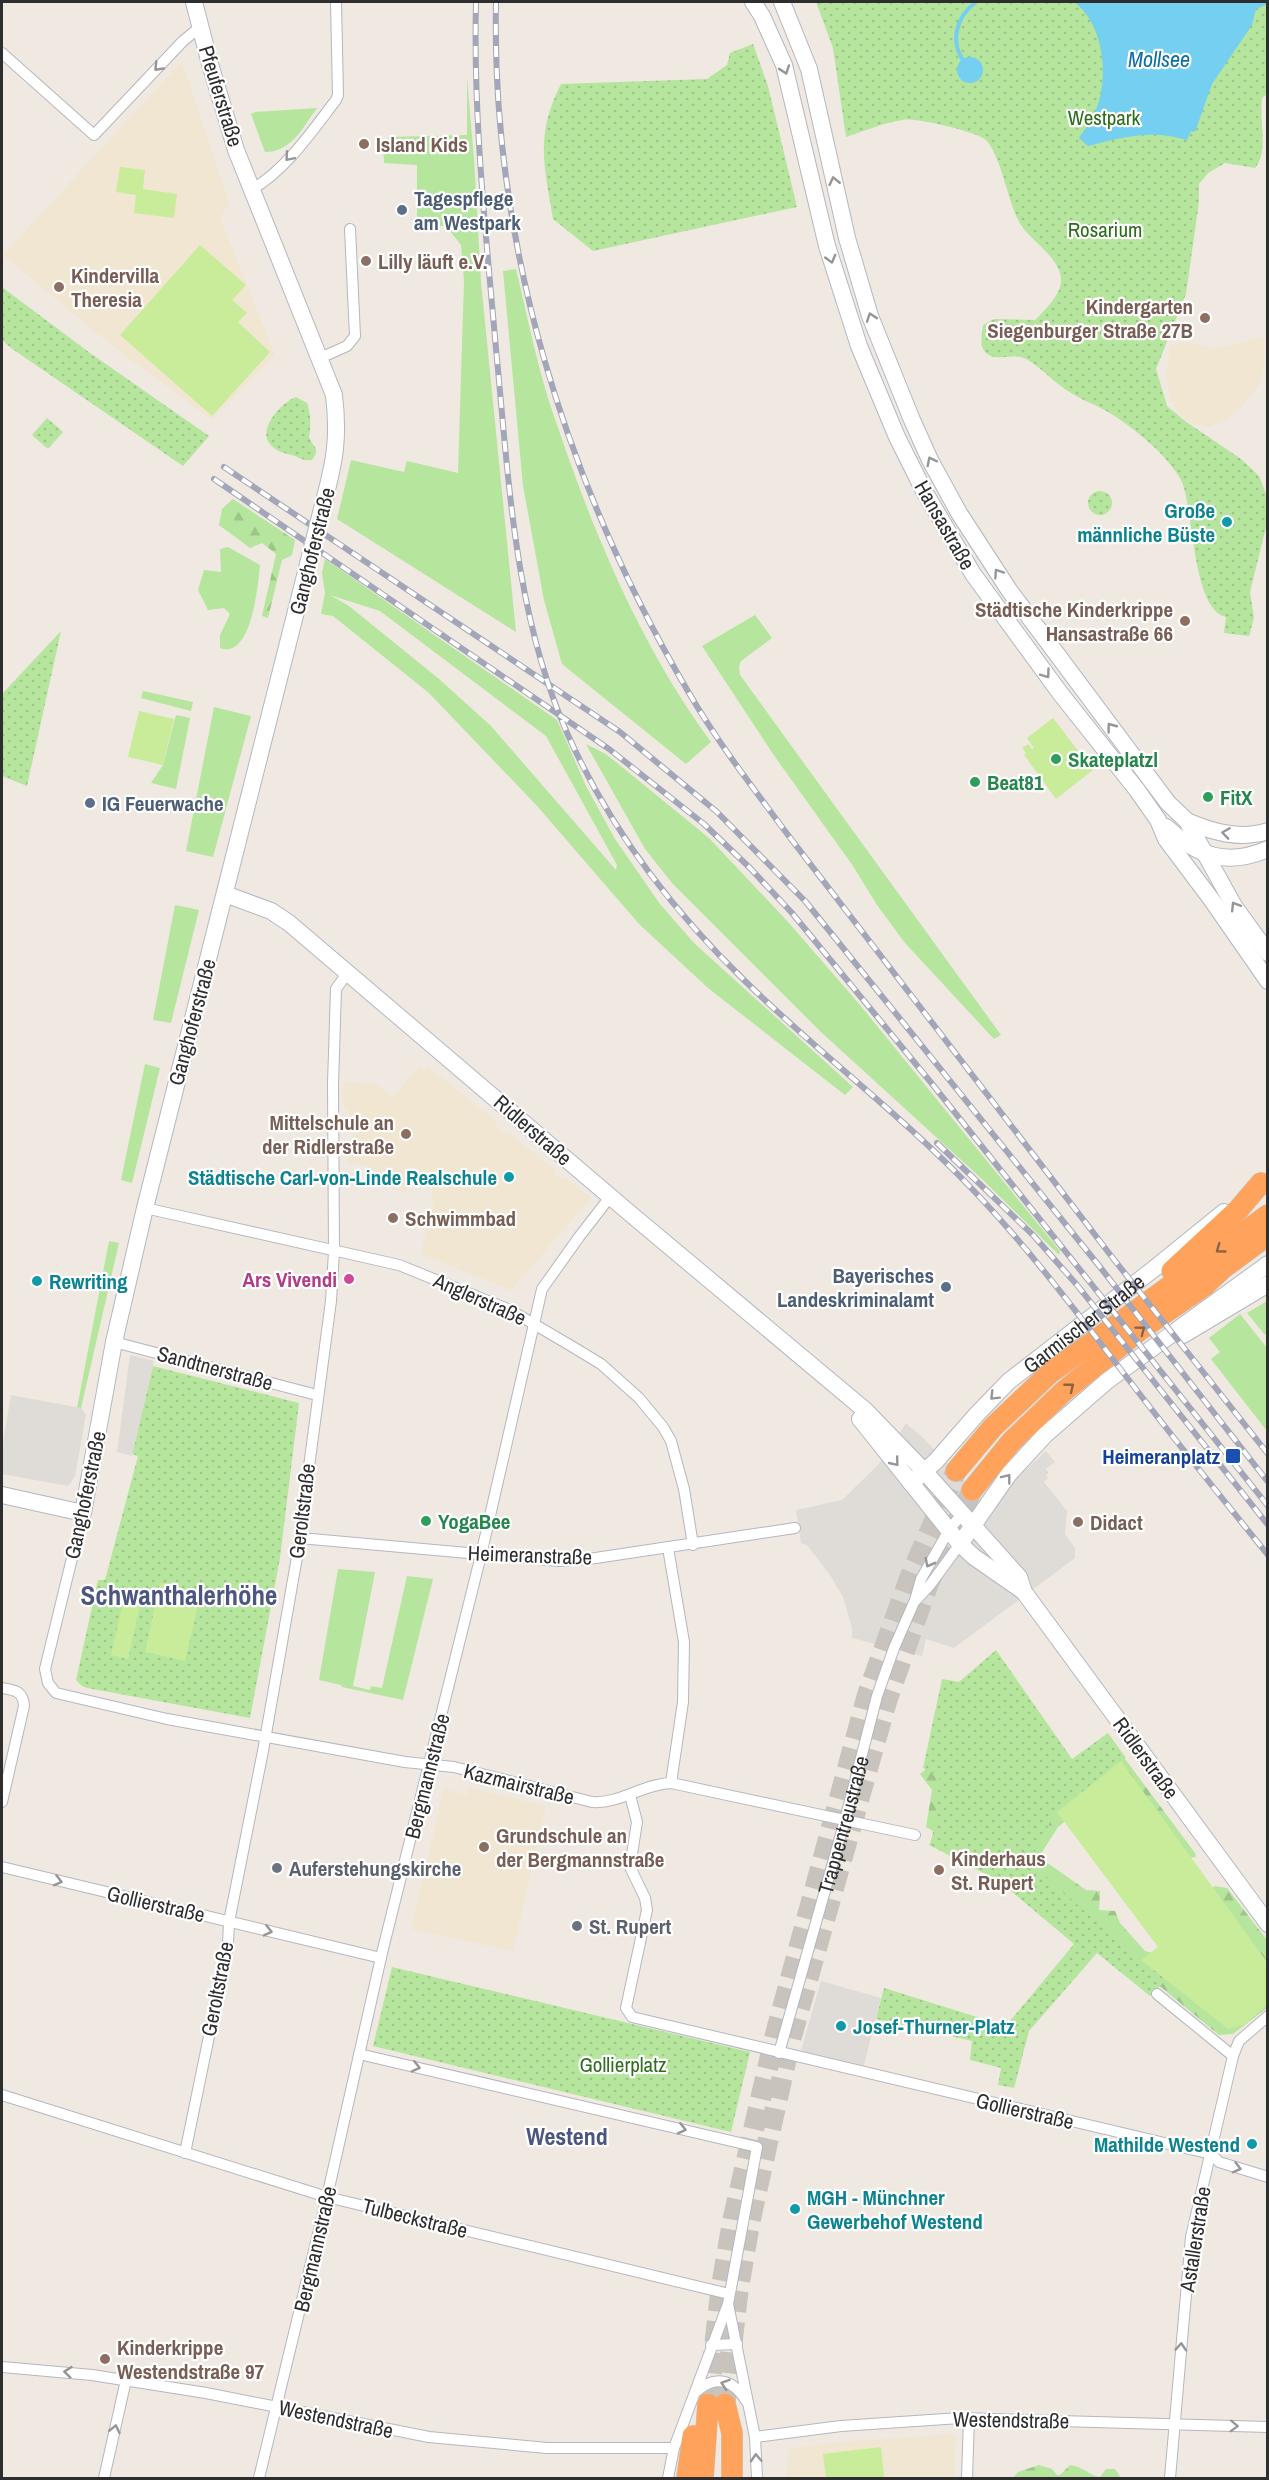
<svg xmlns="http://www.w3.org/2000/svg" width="1269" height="2480" font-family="'Archivo Narrow',sans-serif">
	<defs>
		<pattern id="forest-firs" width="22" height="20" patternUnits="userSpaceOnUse" patternTransform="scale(1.5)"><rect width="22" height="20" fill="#b6e59e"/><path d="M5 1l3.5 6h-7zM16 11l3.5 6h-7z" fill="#9dc588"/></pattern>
		<pattern id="park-dots" width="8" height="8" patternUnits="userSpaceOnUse" patternTransform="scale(1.5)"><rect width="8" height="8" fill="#b6e59e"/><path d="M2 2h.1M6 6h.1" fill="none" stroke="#9dc588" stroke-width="1.8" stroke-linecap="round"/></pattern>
	</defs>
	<rect width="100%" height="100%" fill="#efe9e1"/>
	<g fill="#f0e6d1">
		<polygon points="182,61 229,203 220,218 275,355 212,420 105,340 3,255"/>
		<polygon points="1262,337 1265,343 1263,371 1258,386 1242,406 1227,418 1209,427 1190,423 1177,411 1170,396 1166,373 1170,349 1174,344 1186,342 1214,349"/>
		<polygon points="419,1066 424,1071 428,1067 496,1121 496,1126 503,1132 508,1132 555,1170 555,1174 562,1180 566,1178 591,1198 511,1290 421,1254 434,1199 431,1198 434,1182 410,1176 406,1192 364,1182 367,1170 365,1165 349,1163 347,1159 356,1122 343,1106 342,1089 344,1082 375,1084 393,1097"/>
		<polygon points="469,1788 546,1806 513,1951 411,1929 444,1789 467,1795"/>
		<polygon points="956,2434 954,2478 786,2478 789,2449 841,2442"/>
	</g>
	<g fill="#b6e59e" fill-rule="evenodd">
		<polygon points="467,78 474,159 481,282 516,632 337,519 351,460 404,472 407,461 458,473 464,281 461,245 446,226 417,226 417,165 384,163 383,141 391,137 467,135"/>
		<path d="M317,108C303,127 292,152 265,152L251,114L255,112Z"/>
		<path d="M516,269C528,319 538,371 555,419C593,532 640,645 711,742L686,764L562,664L544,600L523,486L503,271Z"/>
		<path d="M228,547L260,565C258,584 252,660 220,648V635L230,614L224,608L208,610L198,590L204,570L221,572L220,549Z"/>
		<path d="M325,559L557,720L586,786L615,839L660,904L694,943L853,1087L845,1095L708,988L639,924L538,807L429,693L333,616L321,614L325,593L322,573ZM330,595L380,611L546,736L617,865L616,870L491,726L439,679L349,606Z"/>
		<polygon points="755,615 772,638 741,661 739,666 740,675 1001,1035 994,1039 905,943 877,905 853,866 773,754 702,646"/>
		<polygon points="143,691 193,702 191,711 141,698"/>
		<polygon points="214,707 251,716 213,857 186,851"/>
		<polygon points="176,715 190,718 176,789 151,783 163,765"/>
		<polygon points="586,744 606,754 709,838 789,923 860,1005 1060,1251 1059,1255 982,1179 821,1032 672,883 645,849"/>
		<polygon points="175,905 199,910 171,1023 153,1020"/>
		<polygon points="145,1064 160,1068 132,1183 121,1180"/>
		<polygon points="109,1241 119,1243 81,1408 77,1408"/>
		<polygon points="1267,1301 1267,1333 1265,1335 1247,1313"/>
		<polygon points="1240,1314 1267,1348 1267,1431 1211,1359 1220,1352 1209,1338"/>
		<polygon points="338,1569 375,1572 353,1686 370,1690 371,1686 382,1688 407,1576 433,1579 403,1700 342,1687 341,1685 319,1680"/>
	</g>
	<g fill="url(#forest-firs)">
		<polygon points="233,499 295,540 292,555 282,560 268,618 262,616 276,554 262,543 250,548 219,525 222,509"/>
		<polygon points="979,1741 1077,1763 1114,1744 1195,1853 1196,1857 1184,1859 1120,1779 1058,1827 1039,1857 1086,1890 1100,1891 1099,1910 1115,1911 1120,1923 1145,1951 1267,1982 1267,2008 1233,2034 1219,2035 1133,1964 1001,1870 926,1827 932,1790 920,1774 932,1764"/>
		<polygon points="1215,1886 1227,1888 1267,1940 1267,1962 1210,1890"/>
		<path d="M1039,2465L1052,2469L1057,2475H1060L1070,2465C1084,2467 1092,2477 1100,2477L1106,2469H1115L1120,2476L1118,2478H1013L1018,2472Z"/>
	</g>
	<g fill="url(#park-dots)">
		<path d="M816,2H1267V94L1262,98C1259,123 1269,152 1255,168L1225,163L1208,173L1199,184V202L1186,294L1156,369L1167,406L1185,421L1241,459L1259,476L1266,494L1267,523L1250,592L1254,618L1249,636L1224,633L1226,617C1192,609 1194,511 1182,482C1177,471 1162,454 1153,446C1141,435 1127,424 1113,415C1098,405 1080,400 1065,389C1051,380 1039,365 1024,358C1013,353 1000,361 989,355C978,349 982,335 983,325L994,319L1035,320C1043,312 1053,302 1058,292C1072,264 1033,244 1021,225C1008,205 1002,157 986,140C977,132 915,117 903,120C883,123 864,131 846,137L833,48Z"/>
		<path d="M753,44L768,86L797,207L593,251L553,219C544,165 535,135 561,84L707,79L727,65L730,53Z"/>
		<polygon points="2,287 90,353 209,436 183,466 11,348 2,340"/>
		<path d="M296,397L307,403C311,415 311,425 309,437C313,447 321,449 312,460C304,461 302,459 295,456C286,453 277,453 270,444C257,429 282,402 296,397Z"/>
		<polygon points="47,418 63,432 48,449 32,435"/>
		<circle cx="1100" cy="503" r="12"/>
		<polygon points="61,631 27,786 2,776 2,694"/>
		<polygon points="153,1366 299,1403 280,1558 250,1718 87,1688 82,1686 76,1680 98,1580 105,1580 138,1456 132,1454"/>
		<path d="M996,1650L1072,1759L1108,1733L1126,1758L1054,1815L1029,1862L1115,1938L1167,1979L1150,1996L1097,1953L1029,2031L1014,2088L998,2085L1001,2068L970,2060L972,2041L876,2019L884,1988L1006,2026L1074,1944L999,1881L929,1845C936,1833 937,1793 940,1776L923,1768L942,1679L959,1682Z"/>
		<polygon points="392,1967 750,2052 731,2132 373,2046"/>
	</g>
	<g fill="#c9ec9a">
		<polygon points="120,167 145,170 143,189 177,194 174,218 134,213 136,195 116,192"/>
		<polygon points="200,245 246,285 232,300 247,313 238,322 270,352 212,416 120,335"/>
		<polygon points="139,711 174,719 163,765 128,757"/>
		<polygon points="1053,718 1093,770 1056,799 1024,755 1026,753 1022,748 1028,744 1032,749 1034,748 1027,738"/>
		<polygon points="160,1583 201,1593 185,1661 145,1652"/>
		<polygon points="124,1598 141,1602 128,1659 111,1655"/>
		<polygon points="1121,1761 1267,1962 1267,2005 1245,2024 1228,2029 1141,1960 1158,1947 1057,1812"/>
		<polygon points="881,2447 884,2477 826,2478 823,2454"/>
	</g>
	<g fill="#dfdcd8">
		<polygon points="130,1355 154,1361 132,1456 117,1452"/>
		<polygon points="11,1395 81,1408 86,1415 75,1476 68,1486 2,1474 2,1447"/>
		<polygon points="906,1423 921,1436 991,1508 1007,1487 1046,1451 1055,1462 1046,1469 1049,1473 1046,1475 1048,1478 1044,1482 1067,1511 1065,1534 1075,1548 1075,1558 954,1648 926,1639 922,1656 852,1638 852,1628 843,1597 830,1575 807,1545 801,1543 796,1510 842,1500 879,1464"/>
		<polygon points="821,1981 881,1998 863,2069 800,2054"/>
	</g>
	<g fill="#75cff0">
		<path d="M1074,2H1267L1268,4L1256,9L1252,25L1212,84L1195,132L1191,131L1187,140C1152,129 1122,137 1088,146L1079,138C1087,126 1095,115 1099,101C1108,70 1102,22 1074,2Z"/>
		<circle cx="970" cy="70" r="13"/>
	</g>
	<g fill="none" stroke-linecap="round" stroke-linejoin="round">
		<path stroke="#75cff0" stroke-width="4" d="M965,63C949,42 956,17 976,2"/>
		<g stroke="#c8c4bd" stroke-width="21" stroke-dasharray="21 10" stroke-linecap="butt">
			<polyline points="708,2404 721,2289 733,2219 776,2032 868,1693 910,1577 956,1471"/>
			<polyline points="725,2404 738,2291 750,2221 791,2038 887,1700 929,1582 972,1490"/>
		</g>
		<g stroke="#b4b7c1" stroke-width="12">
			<g id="street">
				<polyline points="2,53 94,135 183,41 200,27"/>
				<path d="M251,190C286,170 312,131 336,100L338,95L336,2"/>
				<polyline points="320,358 347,346 355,336 350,229"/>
				<polyline points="145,1208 399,1265 510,1310 573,1347 601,1364 639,1398 663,1427 671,1441 684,1489 693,1545"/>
				<polyline points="114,1342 317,1395"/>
				<path d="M83,1513L45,1669L48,1683L56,1693L167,1719L405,1762L454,1767L592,1802C620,1804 643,1784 671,1783L915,1835"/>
				<polyline points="300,1538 559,1561 589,1559 795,1528"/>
				<polyline points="668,1548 684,1642 683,1702 671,1783"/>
				<polyline points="916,1600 930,1585 960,1544"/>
				<path d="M2,1688C15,1690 23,1691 24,1706L2,1802"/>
				<polyline points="630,1795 637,1822 630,1867 645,1898 647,1910 626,2008 632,2017 1211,2154 1219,2162 1268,2177"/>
				<polyline points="2,1867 381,1958"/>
				<polyline points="1157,1994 1233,2056"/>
				<path id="s1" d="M779,2053L845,1820L877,1696L894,1648L915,1600L921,1579L949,1530L962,1514"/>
				<polyline points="359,2054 757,2147 728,2304 674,2448 668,2478"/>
				<polyline points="2,2095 327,2197 729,2294"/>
				<polyline points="185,2153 228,1944 229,1922 263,1751 297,1557 331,1301 334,1252 333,1084 336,989 348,972"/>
				<polyline points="728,2304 755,2437 757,2478"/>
				<polyline points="711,2345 737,2344"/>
				<polyline points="2,2367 92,2375 206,2393 429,2437 547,2448 674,2448"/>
				<path d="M697,2391C716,2374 734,2380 747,2402"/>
				<polyline points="755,2437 841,2426 960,2418 1268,2427"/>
				<polyline points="104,2478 126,2380"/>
				<polyline points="259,2478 327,2197 382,1953 481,1555 542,1289 579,1237 610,1197"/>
				<polyline points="967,2478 969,2418"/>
				<polyline points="1170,2478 1191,2237 1233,2056 1239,2041 1268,2016"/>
			</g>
		</g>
		<g stroke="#b4b7c1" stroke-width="18">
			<g id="secondary">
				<path d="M194,2L210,64L236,150L334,395C339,437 335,460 324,501"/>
				<polyline points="753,2 762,16 784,65 827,246 859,346 897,437 924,491 973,574 1060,693 1137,790 1158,820 1166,839 1211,899 1268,981"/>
				<polyline points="782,2 809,69 847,238 870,316 912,420 930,460 959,513 1009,590 1168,803 1187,821 1234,906 1268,953"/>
				<path d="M1187,821C1212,832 1240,840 1268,831"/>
				<path d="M1166,827C1198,856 1226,867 1268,849"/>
				<polyline points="225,894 271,911 289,923 626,1210 866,1411 924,1471 1019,1577 1024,1592 1268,1924"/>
				<polyline points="1183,1335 1268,1284"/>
				<polyline points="860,1419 960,1544 974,1557 1023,1591"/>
				<path id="s2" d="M911,1483L936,1461L977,1414L1009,1381L1155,1268L1224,1212"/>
				<polyline points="2,1495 83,1513 114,1342 145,1208 308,564"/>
				<polyline points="960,1544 1009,1474 1045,1435 1107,1381 1268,1264"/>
			</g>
		</g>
		<g stroke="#c9c9c9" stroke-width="22">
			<g id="highway">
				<polyline points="1172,1271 1238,1210 1261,1183"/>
				<polyline points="956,1471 993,1427 1050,1373 1268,1215"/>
				<polyline points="972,1490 1011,1442 1064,1391 1140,1330 1204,1286 1222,1269 1268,1235"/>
				<polyline points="725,2404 732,2433 732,2478"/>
				<polyline points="687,2478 693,2436"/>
				<polyline points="703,2478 708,2404"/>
			</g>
		</g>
		<use href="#street" stroke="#fff" stroke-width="10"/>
		<use href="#secondary" stroke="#fff" stroke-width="16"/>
		<use href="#highway" stroke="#ffa35c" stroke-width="21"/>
		<g stroke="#a3a6b8" stroke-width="6">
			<g id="rail">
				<path d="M476,2C473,118 486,234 496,349C509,480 514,614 568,735C610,829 671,909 744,980C818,1053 902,1115 974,1191C1035,1255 1087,1326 1142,1397C1183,1450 1225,1502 1268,1555"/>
				<path d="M496,2C491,244 566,485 689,693C718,743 754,789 788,835L1112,1257L1268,1454"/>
				<polyline points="224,467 620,732 716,811 806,902 1100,1267 1268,1482"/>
				<polyline points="214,479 609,749 704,824 750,868 792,913 933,1085 1268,1506"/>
				<polyline points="937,1143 1033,1235 1077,1285 1268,1525"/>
			</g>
		</g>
		<use href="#rail" stroke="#fff" stroke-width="4" stroke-dasharray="11" stroke-linecap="butt"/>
		<g stroke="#b4b7c1" stroke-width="18" stroke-linecap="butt">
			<polyline id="secondary-bridge" points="308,564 324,501"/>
		</g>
		<use href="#secondary-bridge" stroke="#fff" stroke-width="16"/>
	</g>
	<defs><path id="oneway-chevron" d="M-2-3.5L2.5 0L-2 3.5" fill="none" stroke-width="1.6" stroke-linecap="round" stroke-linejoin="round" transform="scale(1.5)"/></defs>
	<g stroke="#969696">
		<use href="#oneway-chevron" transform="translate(158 67) rotate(134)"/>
		<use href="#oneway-chevron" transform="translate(785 70) rotate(71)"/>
		<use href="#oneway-chevron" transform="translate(289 157) rotate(131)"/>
		<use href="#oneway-chevron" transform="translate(834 181) rotate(-103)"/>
		<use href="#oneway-chevron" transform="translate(831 259) rotate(75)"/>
		<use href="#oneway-chevron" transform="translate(871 317) rotate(-109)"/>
		<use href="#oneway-chevron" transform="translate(931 461) rotate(-117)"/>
		<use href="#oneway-chevron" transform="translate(998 573) rotate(-124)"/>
		<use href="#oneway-chevron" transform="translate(1046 674) rotate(54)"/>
		<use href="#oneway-chevron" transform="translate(1111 727) rotate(-127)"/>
		<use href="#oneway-chevron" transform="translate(1226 833) rotate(-172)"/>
		<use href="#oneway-chevron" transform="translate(1235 906) rotate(-122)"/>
		<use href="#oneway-chevron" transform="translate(994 1396) rotate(135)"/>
		<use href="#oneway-chevron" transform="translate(895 1462) rotate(51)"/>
		<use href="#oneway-chevron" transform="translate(1007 1478) rotate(-52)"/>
		<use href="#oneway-chevron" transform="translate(929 1563) rotate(118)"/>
		<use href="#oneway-chevron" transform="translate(58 1881) rotate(14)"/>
		<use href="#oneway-chevron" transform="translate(268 1931) rotate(13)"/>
		<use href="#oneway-chevron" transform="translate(416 2067) rotate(13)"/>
		<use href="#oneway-chevron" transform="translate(682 2129) rotate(13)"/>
		<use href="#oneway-chevron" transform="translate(1237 2168) rotate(15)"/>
		<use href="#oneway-chevron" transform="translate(1181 2347) rotate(-86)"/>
		<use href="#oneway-chevron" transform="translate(68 2372) rotate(-174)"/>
		<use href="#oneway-chevron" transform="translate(725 2384) rotate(-162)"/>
		<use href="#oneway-chevron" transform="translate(1234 2426) rotate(2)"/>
		<use href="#oneway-chevron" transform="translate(115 2429) rotate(-77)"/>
		<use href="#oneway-chevron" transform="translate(756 2458) rotate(-93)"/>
	</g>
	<g stroke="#8c6343">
		<use href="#oneway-chevron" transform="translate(1220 1249) rotate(144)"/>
		<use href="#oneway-chevron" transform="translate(1141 1330) rotate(-37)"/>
		<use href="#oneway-chevron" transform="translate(1070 1387) rotate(-39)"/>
	</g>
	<g fill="#8d6e63" stroke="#fff" stroke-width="2">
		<circle cx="364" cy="144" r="6"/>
		<circle cx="366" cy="261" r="6"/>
		<circle cx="59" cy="287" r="6"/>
		<circle cx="1205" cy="318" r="6"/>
		<circle cx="1185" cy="621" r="6"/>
		<circle cx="406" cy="1134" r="6"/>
		<circle cx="393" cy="1218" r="6"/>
		<circle cx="1078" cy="1522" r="6"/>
		<circle cx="484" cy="1847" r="6"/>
		<circle cx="939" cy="1870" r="6"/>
		<circle cx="105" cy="2359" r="6"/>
	</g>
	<g fill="#5c6f8a" stroke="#fff" stroke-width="2">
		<circle cx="402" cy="210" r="6"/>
		<circle cx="90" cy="803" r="6"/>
		<circle cx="946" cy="1287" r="6"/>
	</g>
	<g fill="#0f9aa8" stroke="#fff" stroke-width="2">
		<circle cx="1227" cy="522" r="6"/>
		<circle cx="509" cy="1177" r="6"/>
		<circle cx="37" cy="1281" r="6"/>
		<circle cx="841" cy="2026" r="6"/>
		<circle cx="1252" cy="2144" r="6"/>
		<circle cx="795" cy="2209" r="6"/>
	</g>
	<g fill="#2e9e5b" stroke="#fff" stroke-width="2">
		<circle cx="1056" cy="759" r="6"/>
		<circle cx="975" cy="782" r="6"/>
		<circle cx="1208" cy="797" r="6"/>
		<circle cx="426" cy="1521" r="6"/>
	</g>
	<circle fill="#d1479c" stroke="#fff" stroke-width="2" cx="349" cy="1279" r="6"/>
	<rect fill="#1a4fb4" stroke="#fff" stroke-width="2" x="1225" y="1448" width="16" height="16" rx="3"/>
	<g fill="#6b7280" stroke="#fff" stroke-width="2">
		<circle cx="277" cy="1868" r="6"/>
		<circle cx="577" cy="1926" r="6"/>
	</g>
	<g text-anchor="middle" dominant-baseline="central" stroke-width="4.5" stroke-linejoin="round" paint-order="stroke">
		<g font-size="21" fill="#2e2e2e" stroke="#fff">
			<text transform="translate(221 96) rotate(73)">Pfeuferstraße</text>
			<text transform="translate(945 525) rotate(60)">Hansastraße</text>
			<text transform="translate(312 551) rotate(-76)">Ganghoferstraße</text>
			<text transform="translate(192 1022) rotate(-75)">Ganghoferstraße</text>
			<text transform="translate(533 1130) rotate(41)">Ridlerstraße</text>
			<text transform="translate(480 1299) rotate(24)">Anglerstraße</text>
			<text stroke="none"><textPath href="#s2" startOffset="236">Garmischer Straße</textPath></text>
			<text transform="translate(215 1368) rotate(15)">Sandtnerstraße</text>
			<text transform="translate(85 1495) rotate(-78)">Ganghoferstraße</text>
			<text transform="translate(302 1511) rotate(-83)">Geroltstraße</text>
			<text transform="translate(530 1555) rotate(2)">Heimeranstraße</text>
			<text transform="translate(1146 1758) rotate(54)">Ridlerstraße</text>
			<text transform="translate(427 1776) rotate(-76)">Bergmannstraße</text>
			<text transform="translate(519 1784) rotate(14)">Kazmairstraße</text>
			<text stroke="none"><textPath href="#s1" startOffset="237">Trappentreustraße</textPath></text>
			<text transform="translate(156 1904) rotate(13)">Gollierstraße</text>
			<text transform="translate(217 1989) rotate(-79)">Geroltstraße</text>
			<text transform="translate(1025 2111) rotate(13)">Gollierstraße</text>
			<text transform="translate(415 2218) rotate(14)">Tulbeckstraße</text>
			<text transform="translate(1195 2239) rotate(-81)">Astallerstraße</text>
			<text transform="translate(315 2249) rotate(-77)">Bergmannstraße</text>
			<text transform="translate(336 2419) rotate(12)">Westendstraße</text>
			<text transform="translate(1011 2420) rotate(1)">Westendstraße</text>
		</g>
		<g font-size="21" fill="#2c6e1b" stroke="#fff">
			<text x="1104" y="117">Westpark</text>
			<text x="1105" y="229">Rosarium</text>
			<text x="623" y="2064">Gollierplatz</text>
		</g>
		<g font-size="21" font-weight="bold" fill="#785e54" stroke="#fff" text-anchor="start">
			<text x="376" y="144">Island Kids</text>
			<text x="378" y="261">Lilly läuft e.V.</text>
			<text x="71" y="275">Kindervilla<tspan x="71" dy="24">Theresia</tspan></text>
			<text x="1193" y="306" text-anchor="end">Kindergarten<tspan x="1193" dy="24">Siegenburger Straße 27B</tspan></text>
			<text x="1173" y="609" text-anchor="end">Städtische Kinderkrippe<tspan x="1173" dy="24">Hansastraße 66</tspan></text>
			<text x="394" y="1122" text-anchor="end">Mittelschule an<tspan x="394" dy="24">der Ridlerstraße</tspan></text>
			<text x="405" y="1218">Schwimmbad</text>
			<text x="1090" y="1522">Didact</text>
			<text x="496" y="1835">Grundschule an<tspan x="496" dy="24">der Bergmannstraße</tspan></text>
			<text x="951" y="1858">Kinderhaus<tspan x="951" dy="24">St. Rupert</tspan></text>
			<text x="117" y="2347">Kinderkrippe<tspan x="117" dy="24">Westendstraße 97</tspan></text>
		</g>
		<g font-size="21" font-weight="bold" fill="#4e5e75" stroke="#fff" text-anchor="start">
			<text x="414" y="198">Tagespflege<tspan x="414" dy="24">am Westpark</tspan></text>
			<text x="102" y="803">IG Feuerwache</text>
			<text x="934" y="1275" text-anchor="end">Bayerisches<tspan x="934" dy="24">Landeskriminalamt</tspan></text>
		</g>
		<g font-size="21" font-weight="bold" fill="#0d838f" stroke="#fff" text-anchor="end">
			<text x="1215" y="510">Große<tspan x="1215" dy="24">männliche Büste</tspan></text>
			<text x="497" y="1177">Städtische Carl-von-Linde Realschule</text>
			<text x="49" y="1281" text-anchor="start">Rewriting</text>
			<text x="853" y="2026" text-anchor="start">Josef-Thurner-Platz</text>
			<text x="1240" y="2144">Mathilde Westend</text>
			<text x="807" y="2197" text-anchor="start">MGH - Münchner<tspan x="807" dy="24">Gewerbehof Westend</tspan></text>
		</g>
		<g font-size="21" font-weight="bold" fill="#27864d" stroke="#fff" text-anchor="start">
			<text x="1068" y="759">Skateplatzl</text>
			<text x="987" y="782">Beat81</text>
			<text x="1220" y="797">FitX</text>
			<text x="438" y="1521">YogaBee</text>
		</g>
		<g font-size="21" font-weight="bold" fill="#b23c85" stroke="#fff" text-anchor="end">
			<text x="337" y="1279">Ars Vivendi</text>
		</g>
		<g font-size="21" font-weight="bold" fill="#164399" stroke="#fff" text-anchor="end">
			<text x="1220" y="1456">Heimeranplatz</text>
		</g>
		<g font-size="21" font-weight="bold" fill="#5b616d" stroke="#fff" text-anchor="start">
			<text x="289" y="1868">Auferstehungskirche</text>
			<text x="589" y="1926">St. Rupert</text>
		</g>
		<g font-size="22" font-style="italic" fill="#0d6fa3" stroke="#fff">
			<text x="1159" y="59">Mollsee</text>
		</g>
		<g font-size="24" font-weight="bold" fill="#4d5680" stroke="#fff">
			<text x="567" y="2136">Westend</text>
		</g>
		<g font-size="27" font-weight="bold" fill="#4d5680" stroke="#fff">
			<text x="179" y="1595">Schwanthalerhöhe</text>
		</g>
	</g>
	<rect width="1269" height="2480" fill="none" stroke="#2e2e2e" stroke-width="6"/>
</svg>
